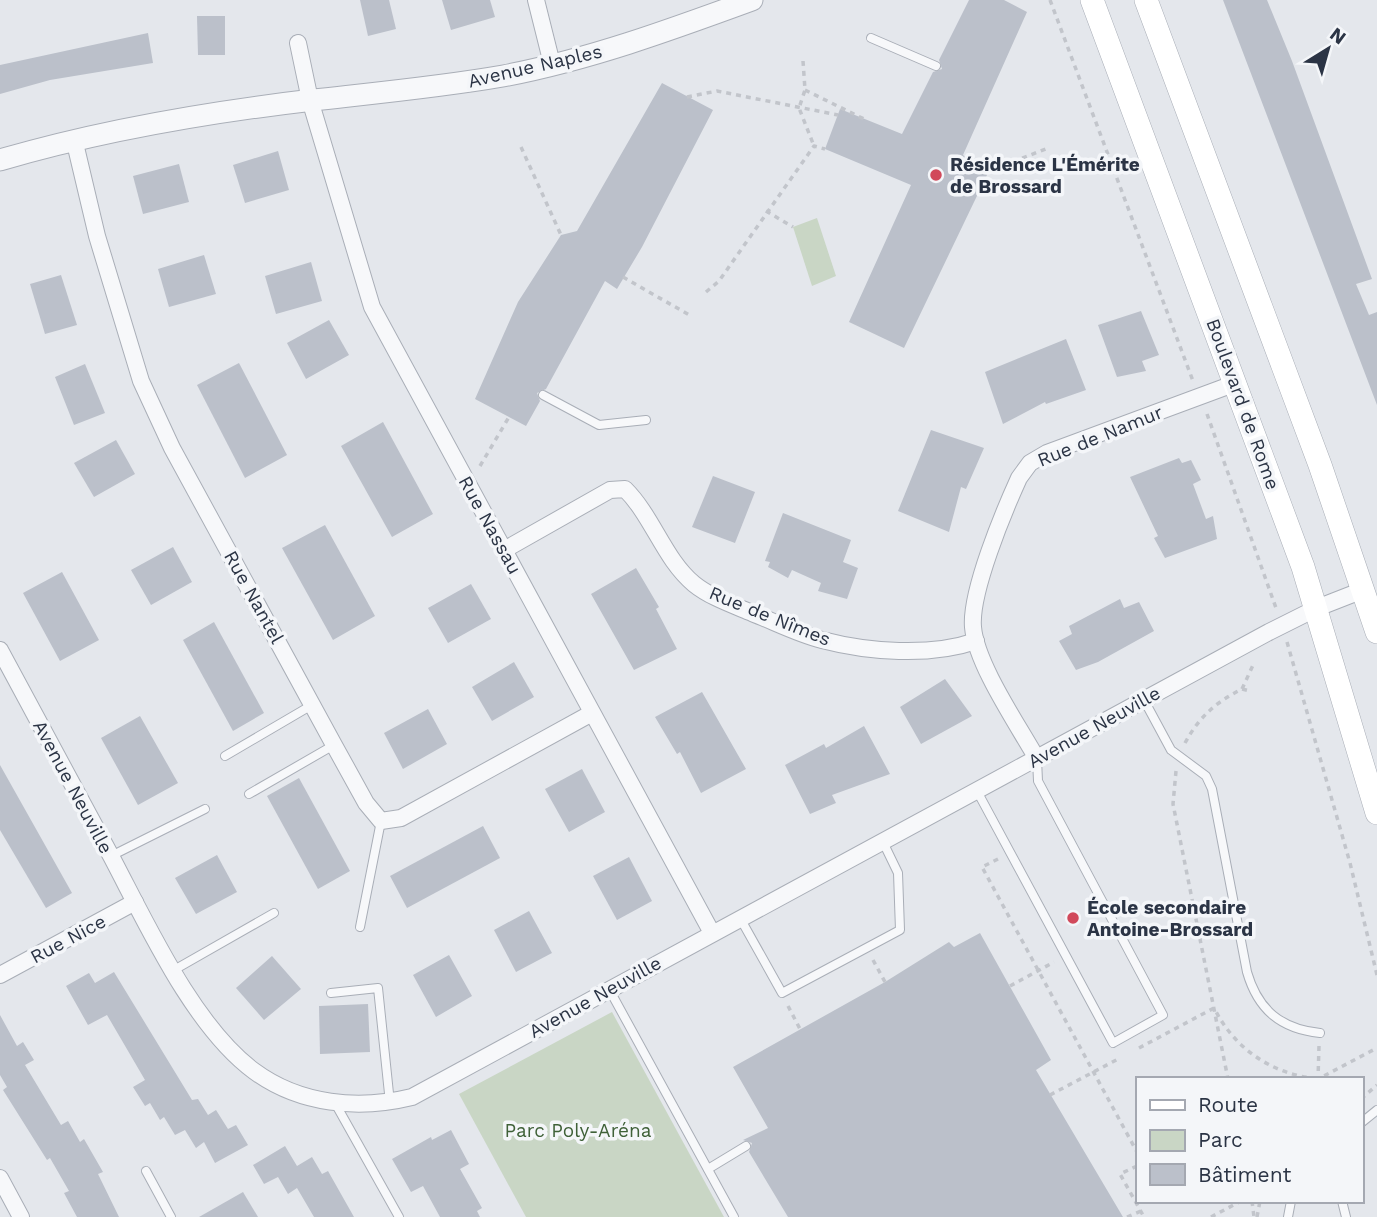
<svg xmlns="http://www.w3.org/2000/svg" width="1377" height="1217" font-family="'Work Sans',sans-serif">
	<rect width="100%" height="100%" fill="#e4e7ec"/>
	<g fill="#c9d6c5">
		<polygon points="817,218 836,276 812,286 793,227"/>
		<polygon points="612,1012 724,1217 526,1217 459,1094"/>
	</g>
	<g fill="#bbc0ca">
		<polygon points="360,0 389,0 396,29 368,36"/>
		<polygon points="442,0 490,0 495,17 451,30"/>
		<polygon points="969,0 1004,0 1027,12 963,155 987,175 904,348 849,322 911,185 825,149 840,109 902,134 933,72 942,69 939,60"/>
		<polygon points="1223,0 1267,0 1292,61 1372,279 1356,284 1369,315 1377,312 1377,405"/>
		<polygon points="197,16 225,16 225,55 198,55"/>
		<polygon points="148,33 153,63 50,80 0,94 0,65"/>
		<polygon points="662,83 713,110 642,247 617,289 605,281 546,389 537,393 540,401 526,426 475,399 518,302 561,235 577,231"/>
		<polygon points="278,151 289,190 245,203 233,165"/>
		<polygon points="179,164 189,202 143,214 133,176"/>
		<polygon points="204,255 216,294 169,307 158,269"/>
		<polygon points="311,262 322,301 276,314 265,276"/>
		<polygon points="61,275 77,325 45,334 30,284"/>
		<polygon points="1141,311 1159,355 1142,361 1146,371 1117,377 1098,325"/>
		<polygon points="329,320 349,355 306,379 287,343"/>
		<polygon points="1066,339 1086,390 1046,404 1045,402 1003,424 985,372"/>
		<polygon points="239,363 287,455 245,478 197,385"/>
		<polygon points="85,364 105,413 74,425 55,377"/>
		<polygon points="383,422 433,514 392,537 341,446"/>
		<polygon points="931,430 984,448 966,489 961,487 949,532 898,511"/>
		<polygon points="116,440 135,474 94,497 74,463"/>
		<polygon points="1179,458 1182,463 1191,460 1201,480 1193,484 1206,519 1213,516 1217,539 1165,558 1154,538 1158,536 1130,477"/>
		<polygon points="713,476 755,492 735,543 692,527"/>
		<polygon points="783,513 851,540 843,562 858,568 847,599 818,591 821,583 792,570 788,578 768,567 770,562 765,561"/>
		<polygon points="325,525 375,616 333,640 282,548"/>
		<polygon points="173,547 192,582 151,605 131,570"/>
		<polygon points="636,568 659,607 656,609 677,649 634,670 591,594"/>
		<polygon points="62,572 99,640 60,661 23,593"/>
		<polygon points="471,584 491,619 448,643 428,608"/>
		<polygon points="1120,599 1124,608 1139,602 1154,631 1098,662 1076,670 1059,641 1072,634 1069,626"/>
		<polygon points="214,622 264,713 233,731 183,640"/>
		<polygon points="514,662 534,697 492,721 472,687"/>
		<polygon points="945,679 972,716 921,744 900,707"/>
		<polygon points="702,692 746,769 701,793 680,752 677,754 655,717"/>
		<polygon points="428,709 447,744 403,769 384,733"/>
		<polygon points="140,716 178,783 138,805 101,738"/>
		<polygon points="864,726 890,774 832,795 836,803 810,814 785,765 824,744 826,748"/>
		<polygon points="0,765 72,893 46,908 0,830"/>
		<polygon points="582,769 605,812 569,832 545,789"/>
		<polygon points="299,778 350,871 318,889 267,796"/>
		<polygon points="483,826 500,858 407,908 390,876"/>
		<polygon points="217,855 237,892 196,914 175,878"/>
		<polygon points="629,857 652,901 617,920 593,876"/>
		<polygon points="529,911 552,953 516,972 494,930"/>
		<polygon points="980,933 1051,1060 1036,1070 1123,1217 788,1217 749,1152 752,1143 743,1140 768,1128 733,1067 885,982 949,942 954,947"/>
		<polygon points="449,955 472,996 436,1017 413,975"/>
		<polygon points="272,956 301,989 264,1020 236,988"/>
		<polygon points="114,972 192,1100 198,1099 208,1115 216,1110 228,1129 236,1125 248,1145 215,1163 204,1142 196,1148 185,1130 175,1135 164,1117 160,1120 150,1103 145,1106 133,1087 145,1080 107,1015 88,1025 66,986 89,973 95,983"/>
		<polygon points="368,1004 370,1052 320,1054 319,1006"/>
		<polygon points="0,1015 17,1046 23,1042 34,1060 25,1065 61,1125 68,1121 80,1142 84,1139 103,1172 98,1174 119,1217 77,1217 64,1193 69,1191 50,1158 47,1160 3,1090 7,1087 0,1075"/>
		<polygon points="451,1130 469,1164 460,1169 482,1208 477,1211 480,1217 440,1217 423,1186 411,1192 392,1159 431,1137 432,1140"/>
		<polygon points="285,1146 297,1166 312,1157 322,1174 328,1171 354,1217 314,1217 297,1188 288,1194 278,1177 264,1184 253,1165"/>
		<polygon points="243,1192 258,1217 199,1217"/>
	</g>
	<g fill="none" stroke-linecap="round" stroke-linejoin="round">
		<g stroke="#a9aeb7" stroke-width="10">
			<g id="service">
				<polyline points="871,38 936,66"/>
				<polyline points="543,395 599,425 646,420"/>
				<path d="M1144,700L1171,750L1206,776L1212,789L1247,972C1258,1010 1281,1029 1320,1033"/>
				<polyline points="225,756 312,705"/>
				<polyline points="977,791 1113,1043 1163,1015 1038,781 1037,759"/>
				<polyline points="249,794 334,745"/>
				<polyline points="111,856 205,809"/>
				<polyline points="740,918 782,993 900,930 898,873 883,842"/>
				<polyline points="360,927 381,821"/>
				<polyline points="174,970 274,913"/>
				<polyline points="609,989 734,1217"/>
				<polyline points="331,993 378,988 390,1103"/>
				<polyline points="335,1103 399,1217"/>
				<polyline points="1361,1123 1377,1110"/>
				<polyline points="708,1169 746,1146"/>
				<polyline points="146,1171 171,1217"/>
				<polyline points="1342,1201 1346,1217"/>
				<polyline points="1288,1217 1291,1201"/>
			</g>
		</g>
		<g stroke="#a9aeb7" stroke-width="18">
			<g id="minor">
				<polyline points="536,0 552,64"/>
				<polyline points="298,43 310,100 372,307 712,933"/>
				<polyline points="74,139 97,236 141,381 172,448 334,745 366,803 381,821 401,818 592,713"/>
				<path d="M504,550L610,490L625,489C653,517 664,559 694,584C710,597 733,605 752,613C775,622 798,634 822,640C868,652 930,657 976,641"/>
				<path d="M0,650C37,719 74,788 111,856C147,924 193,1026 254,1071C300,1105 359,1110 412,1097L1269,632L1317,608L1363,590"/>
				<path d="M1037,759C1018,725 976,664 973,627C970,592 1004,511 1019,478L1030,463L1047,453L1236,383"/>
				<polyline points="0,975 135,902"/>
				<polyline points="0,1178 21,1217"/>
			</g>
		</g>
		<g stroke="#a9aeb7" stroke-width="23">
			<path id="tertiary" d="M0,160C99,131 210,112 313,100C376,93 440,87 503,76C588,60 670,30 752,0"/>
		</g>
		<g stroke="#a9aeb7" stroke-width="24">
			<g id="secondary">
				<polyline points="1092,0 1303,567 1377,813"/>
				<polyline points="1146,0 1320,465 1377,632"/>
			</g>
		</g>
		<g stroke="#c2c5cb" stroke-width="3.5" stroke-dasharray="5 5" stroke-linecap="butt">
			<polyline points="1050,0 1193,381"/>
			<polyline points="803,61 805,90 799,108 814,146"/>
			<polyline points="805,90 866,120"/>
			<polyline points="521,147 561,235"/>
			<polyline points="985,173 1048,148"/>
			<polyline points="766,211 793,227"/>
			<polyline points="623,277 691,316"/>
			<polyline points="706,292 719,281 814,146 825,149"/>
			<polyline points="1207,414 1276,608"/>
			<polyline points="480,466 509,417"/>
			<polyline points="1287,642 1350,863 1377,975"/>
			<polyline points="1242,689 1254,663"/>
			<path d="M1185,743C1199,717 1216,702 1242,689L1250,691"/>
			<polyline points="1176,771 1173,804 1228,1079"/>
			<polyline points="998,859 982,867 1137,1152"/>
			<polyline points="873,960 885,982"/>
			<polyline points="1010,986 1054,962"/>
			<polyline points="788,1006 800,1029"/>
			<polyline points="1319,1046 1318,1079 1377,1048"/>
			<path d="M1139,1048L1214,1008C1235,1049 1271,1074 1318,1079"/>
			<polyline points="1050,1095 1120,1058"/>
			<polyline points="1361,1099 1377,1085"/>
			<polyline points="1137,1166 1120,1174 1144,1217"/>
			<polyline points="1252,1201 1254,1217"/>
			<polyline points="1127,1217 1141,1211"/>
			<polyline points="1211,1217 1241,1201"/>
			<polyline points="1257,1217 1260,1201"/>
		</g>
		<use href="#service" stroke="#f7f8fa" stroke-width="8"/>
		<use href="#minor" stroke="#f7f8fa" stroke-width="16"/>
		<use href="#tertiary" stroke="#f7f8fa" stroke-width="21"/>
		<use href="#secondary" stroke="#fff" stroke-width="23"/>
		<polyline stroke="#c2c5cb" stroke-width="3.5" stroke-dasharray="5 5" stroke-linecap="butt" points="687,97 717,91 838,115"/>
	</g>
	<g fill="#d1495b" stroke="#f4f6f9" stroke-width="2.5">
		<circle cx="936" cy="175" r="7"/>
		<circle cx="1073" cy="918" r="7"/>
	</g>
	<g text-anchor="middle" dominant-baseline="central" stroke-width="7" stroke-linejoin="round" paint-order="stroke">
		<g font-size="19" fill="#2b3445" stroke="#f4f6f9">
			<text transform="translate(535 66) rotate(-13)">Avenue Naples</text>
			<text transform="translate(1243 404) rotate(70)">Boulevard de Rome</text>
			<text transform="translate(1100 436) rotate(-22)">Rue de Namur</text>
			<text transform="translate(490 525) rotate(61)">Rue Nassau</text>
			<text transform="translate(254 597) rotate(61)">Rue Nantel</text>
			<text transform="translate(770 616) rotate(22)">Rue de Nîmes</text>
			<text transform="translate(1094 727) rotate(-29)">Avenue Neuville</text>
			<text transform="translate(73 787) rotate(62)">Avenue Neuville</text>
			<text transform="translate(68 939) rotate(-28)">Rue Nice</text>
			<text transform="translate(595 997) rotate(-29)">Avenue Neuville</text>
		</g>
		<g font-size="19" font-weight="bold" fill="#2b3445" stroke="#f4f6f9" text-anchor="start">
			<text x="950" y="164">Résidence L'Émérite<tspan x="950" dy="22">de Brossard</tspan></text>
			<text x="1087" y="907">École secondaire<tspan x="1087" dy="22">Antoine-Brossard</tspan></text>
		</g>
		<g font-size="19" fill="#3f6138" stroke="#f4f6f9">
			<text x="578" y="1130">Parc Poly-Aréna</text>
		</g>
	</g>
	<rect x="1136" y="1077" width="228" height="126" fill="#f4f6f9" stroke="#a4a8b1" stroke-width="2"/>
	<rect x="1150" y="1100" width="35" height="10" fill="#ffffff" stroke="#a4a8b1" stroke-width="2"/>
	<text x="1198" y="1112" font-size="21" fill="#2b3445">Route</text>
	<rect x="1150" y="1130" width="35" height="21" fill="#c9d6c5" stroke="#a4a8b1" stroke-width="2"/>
	<text x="1198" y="1147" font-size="21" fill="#2b3445">Parc</text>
	<rect x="1150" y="1164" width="35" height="21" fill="#bbc0ca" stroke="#a4a8b1" stroke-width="2"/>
	<text x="1198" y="1182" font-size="21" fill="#2b3445">Bâtiment</text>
	<g transform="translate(1328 49) rotate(37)" stroke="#f4f6f9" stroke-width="5" paint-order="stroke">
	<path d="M0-5L12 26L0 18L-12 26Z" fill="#2b3445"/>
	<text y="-10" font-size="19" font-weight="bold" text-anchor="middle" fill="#2b3445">N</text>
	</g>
</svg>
